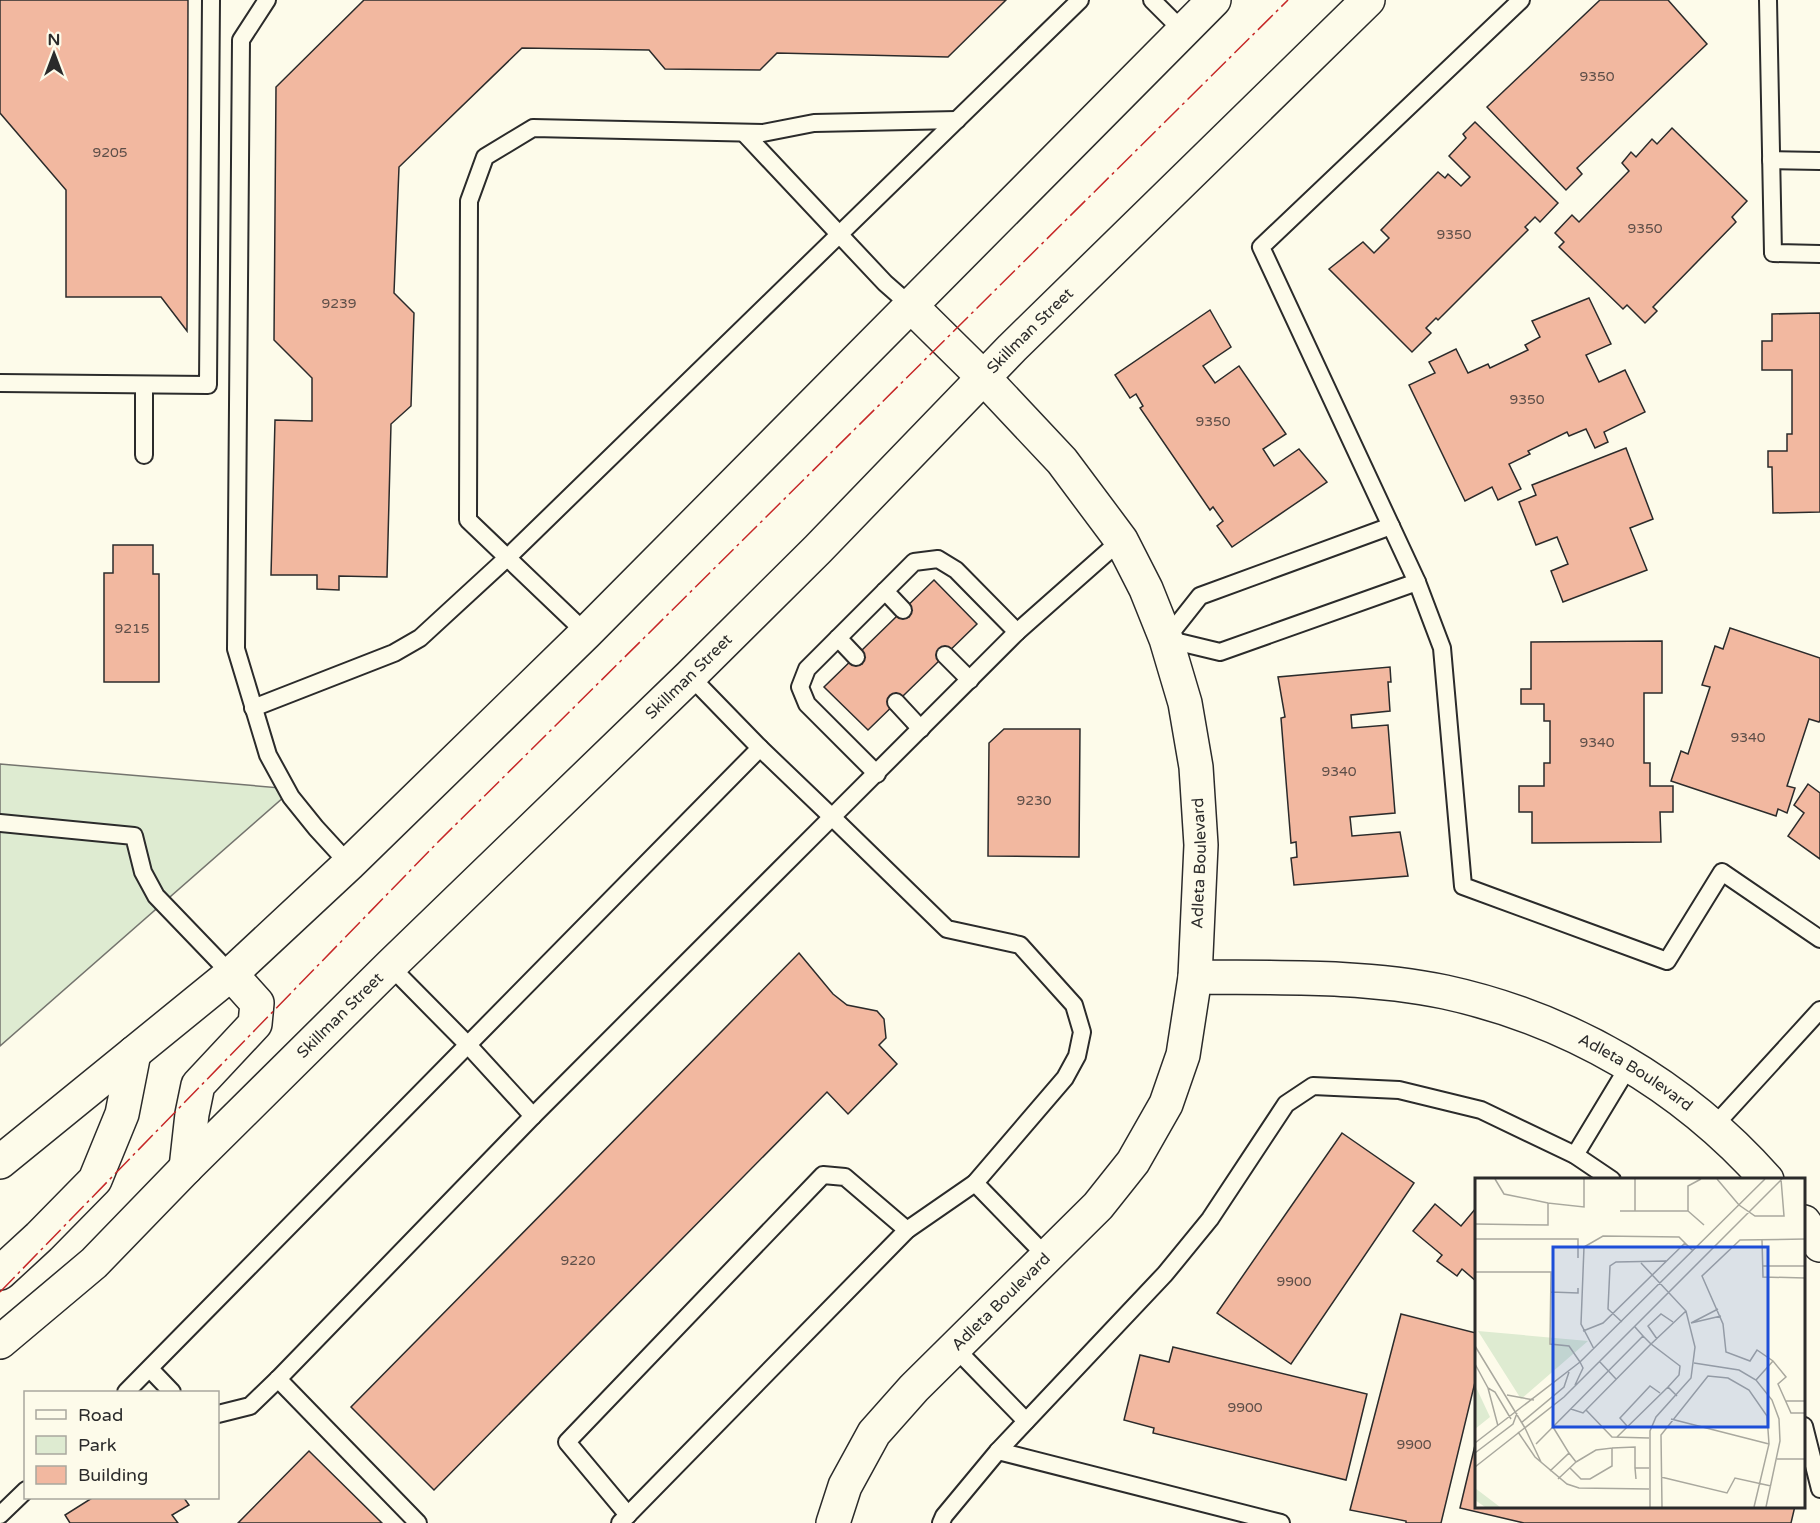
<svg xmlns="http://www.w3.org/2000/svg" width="1820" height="1523" font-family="'Varela Round',sans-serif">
	<rect width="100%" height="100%" fill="#fdfbea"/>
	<polygon fill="#deebd1" stroke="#74746e" stroke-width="1.5" points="0,764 293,789 0,1046"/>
	<g fill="#f2b8a0" stroke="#2b2b2b" stroke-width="1.5">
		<polygon points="0,0 188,0 187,331 161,297 66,297 66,190 0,113"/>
		<polygon points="364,0 1006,0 948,57 777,53 760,70 665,69 649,50 522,48 399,167 394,293 414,313 411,406 391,424 387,577 339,576 339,590 317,589 317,575 271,575 275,420 312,421 312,378 274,340 276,87"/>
		<polygon points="1600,0 1668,0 1707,44 1577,168 1582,174 1566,190 1487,107"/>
		<polygon points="1475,122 1558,203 1540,222 1535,217 1525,227 1528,230 1438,320 1436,318 1426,328 1431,333 1412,352 1329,269 1363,242 1374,253 1389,238 1381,230 1438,172 1445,178 1448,174 1461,186 1470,177 1449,156 1466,138 1463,134"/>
		<polygon points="1672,128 1747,201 1732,217 1736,222 1653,307 1657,311 1645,323 1627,305 1623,309 1559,247 1564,242 1555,233 1572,215 1579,222 1629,171 1622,163 1631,152 1636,157 1652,139 1657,144"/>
		<polygon points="1589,298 1611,344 1586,355 1599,382 1625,370 1645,412 1604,432 1608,442 1595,448 1586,429 1569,436 1567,432 1528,451 1530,454 1509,464 1521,489 1498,500 1492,487 1465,501 1409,385 1435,373 1429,362 1456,349 1468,373 1488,364 1490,368 1528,350 1525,345 1540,337 1532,321"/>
		<polygon points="1210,310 1231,347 1203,366 1215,383 1239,366 1286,434 1263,449 1274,466 1299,449 1327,482 1232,547 1217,526 1223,521 1213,507 1210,510 1140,408 1143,406 1136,394 1130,398 1115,375"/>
		<polygon points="1820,313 1820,512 1773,513 1772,467 1768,467 1768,451 1787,451 1787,434 1792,434 1792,370 1762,370 1762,341 1772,341 1772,314"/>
		<polygon points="1626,448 1653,519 1630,528 1647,570 1563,602 1551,571 1568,564 1557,537 1536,545 1519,502 1536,495 1532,485"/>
		<polygon points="113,545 153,545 153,574 159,574 159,682 104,682 104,573 113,573"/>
		<polygon points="934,580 977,624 868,730 824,687"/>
		<polygon points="1730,628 1820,658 1820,720 1819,722 1809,719 1787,786 1795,788 1787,813 1778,809 1776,816 1671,781 1681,751 1688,754 1710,687 1702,685 1715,646 1723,649"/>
		<polygon points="1662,641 1662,693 1644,693 1644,763 1650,763 1650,786 1673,786 1673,812 1660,812 1661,842 1532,843 1532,812 1519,812 1519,786 1544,786 1544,763 1550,763 1550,721 1544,721 1544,704 1521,704 1521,689 1531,689 1531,642"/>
		<polygon points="1390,667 1391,682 1388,682 1390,711 1351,715 1352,728 1388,725 1395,813 1350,817 1352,836 1400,832 1408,876 1294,885 1291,858 1297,857 1296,842 1291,843 1281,718 1285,717 1278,677"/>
		<polygon points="1004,729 1080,729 1079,857 988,856 989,743"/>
		<polygon points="1808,784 1820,793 1820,859 1788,836 1804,813 1794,805"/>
		<polygon points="799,953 833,994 847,1005 877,1011 884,1019 886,1038 879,1045 897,1064 848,1114 827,1092 434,1490 351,1407"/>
		<polygon points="1342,1133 1414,1183 1291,1364 1217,1313"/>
		<polygon points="1435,1204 1461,1226 1476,1208 1476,1281 1462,1269 1457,1276 1437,1261 1442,1255 1413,1231"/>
		<polygon points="1401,1314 1476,1333 1476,1378 1441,1523 1406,1523 1406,1521 1350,1510"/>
		<polygon points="1173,1347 1367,1394 1346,1480 1153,1433 1154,1428 1124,1420 1140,1355 1169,1362"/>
		<polygon points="1476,1441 1476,1506 1795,1506 1791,1523 1524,1523 1460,1508"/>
		<polygon points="309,1451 382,1523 238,1523"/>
		<polygon points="92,1498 184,1498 189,1505 172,1515 178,1523 70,1523 65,1515"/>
	</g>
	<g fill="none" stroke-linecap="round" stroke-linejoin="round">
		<g stroke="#2b2b2b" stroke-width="20">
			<g id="service">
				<polyline points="267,0 241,40 236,649 268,755 291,797 316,828 349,864"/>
				<polyline points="1152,0 1183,31"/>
				<polyline points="1521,0 1261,247 1417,582 1442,648 1463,886 1667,961 1722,872 1820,939"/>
				<polyline points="1768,0 1773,253 1820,254"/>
				<polyline points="744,133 885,283 910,305"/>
				<polyline points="1771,160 1820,161"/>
				<polyline points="0,383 208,385 211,0"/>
				<polyline points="144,385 144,455"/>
				<polyline points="1391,526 1200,596 1166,639 1220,652 1417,582"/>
				<polyline points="885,591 903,610"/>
				<polyline points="586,633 468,520 469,201 485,157 533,128 763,133 814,123 957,120"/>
				<polyline points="838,638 856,657"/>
				<polyline points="945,655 970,680"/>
				<polyline points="896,702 921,729"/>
				<polyline points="253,708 394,653 420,638 507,558 1080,0"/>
				<polyline points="760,748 832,817 1017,632 1121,540"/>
				<polyline points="877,774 807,704 800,687 807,669 914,562 938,559 956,570 1017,632"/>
				<polyline points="0,823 134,836 143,872 156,896 231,974"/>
				<polyline points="390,966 468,1045 533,1116"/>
				<polyline points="1714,1126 1820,1010"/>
				<polyline points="1575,1155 1630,1064"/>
				<polyline points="955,1348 1026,1421"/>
				<polyline points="150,1369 172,1392"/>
				<polyline points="278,1379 418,1523"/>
				<polyline points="126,1392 760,748 690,676"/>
				<polyline points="218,1414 250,1406 278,1379 533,1116 832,817 947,929 1020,945 1074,1005 1082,1032 1077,1056 1065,1078 975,1183"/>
				<polyline points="1804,1426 1820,1489"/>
				<polyline points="998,1451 1281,1523"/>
				<polyline points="0,1515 26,1490"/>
				<polyline points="628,1515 567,1442 823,1175 845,1177 907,1230"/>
				<polyline points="620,1523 907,1230 975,1183 1048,1258"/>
				<polyline points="941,1523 944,1516 998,1451 1165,1274 1210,1219 1286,1104 1313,1086 1399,1090 1481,1110 1575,1155 1612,1180"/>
			</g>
		</g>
		<g stroke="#2b2b2b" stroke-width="36">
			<g id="tertiary">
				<path id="s1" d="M1195,977C1278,978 1364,975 1445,992C1569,1019 1683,1085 1767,1180"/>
				<polyline points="1804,1222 1820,1245"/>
				<path id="s2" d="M833,1523L845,1486L874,1433L914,1388L1098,1206L1133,1162L1166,1104L1183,1055L1195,977L1201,845L1196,767L1185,703L1166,639L1146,589L1121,540L1062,461L984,378L910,305"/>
			</g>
		</g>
		<g stroke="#2b2b2b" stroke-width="36">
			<g id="secondary">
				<polyline points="0,1162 231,974 349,864 586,633 1214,0"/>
				<polyline points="186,1168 192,1114 198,1085 255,1024 257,1003 231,974"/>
				<polyline points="0,1273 39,1237 95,1180 122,1114 134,1053"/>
				<path id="s3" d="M0,1342L94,1263L186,1168L390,966L690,676L818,549L1012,348L1368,0"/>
			</g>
		</g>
		<use href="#service" stroke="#fdfbea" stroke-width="16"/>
		<use href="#tertiary" stroke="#fdfbea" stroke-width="33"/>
		<use href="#secondary" stroke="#fdfbea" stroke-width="33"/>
		<polyline stroke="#c62828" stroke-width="1.5" stroke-dasharray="21 4.5 3 4.5" stroke-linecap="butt" points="0,1292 438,842 1288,0"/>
	</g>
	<g text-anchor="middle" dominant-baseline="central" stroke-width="4.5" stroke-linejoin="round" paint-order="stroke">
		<g font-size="14" fill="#5d4e48">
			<text x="1597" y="76">9350</text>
			<text x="110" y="152">9205</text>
			<text x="1645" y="228">9350</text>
			<text x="1454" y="234">9350</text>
			<text x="339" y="303">9239</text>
			<text x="1527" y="399">9350</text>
			<text x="1213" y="421">9350</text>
			<text x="132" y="628">9215</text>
			<text x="1748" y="737">9340</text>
			<text x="1597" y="742">9340</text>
			<text x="1339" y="771">9340</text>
			<text x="1034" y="800">9230</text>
			<text x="578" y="1260">9220</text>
			<text x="1294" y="1281">9900</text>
			<text x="1245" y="1407">9900</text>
			<text x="1414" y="1444">9900</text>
		</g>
		<g font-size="16" fill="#2b2b2b" stroke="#fdfbea">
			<text stroke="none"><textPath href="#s3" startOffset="1444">Skillman Street</textPath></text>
			<text stroke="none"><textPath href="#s3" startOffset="958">Skillman Street</textPath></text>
			<text stroke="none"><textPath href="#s2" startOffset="786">Adleta Boulevard</textPath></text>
			<text stroke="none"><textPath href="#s3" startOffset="472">Skillman Street</textPath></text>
			<text stroke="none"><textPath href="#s1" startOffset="459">Adleta Boulevard</textPath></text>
			<text stroke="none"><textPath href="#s2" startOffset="282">Adleta Boulevard</textPath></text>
		</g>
	</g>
	<g transform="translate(1475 1178)">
		<rect width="330" height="330" fill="#fdfbea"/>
		<path d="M3,153L113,163L46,221ZM0,207L15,239L0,251ZM0,310L25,329H10L0,322Z" fill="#deebd1"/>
		<path fill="none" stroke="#a9a89e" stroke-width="1.5" d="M20,1L29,16L73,25M226,1L213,8V33L229,47M242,1L264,27L280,38H309L306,1M145,33H213M160,33V1M0,46L73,47V25L109,29V1M0,61H103V80M330,61L265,62L227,98L248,146L251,174L275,183L282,172L298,183L311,199L303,206L316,235H330M287,62L288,99L330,100M166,85L211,133L220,169L216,200L181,239L175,253V329M287,88H330M0,94H76L75,166L94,168L105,184M76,114L103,115V110M147,144L133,131L135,88L141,84L191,83M216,145L246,138M216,145L243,131M108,153L128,145L210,65M168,158L176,166L211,133M182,161L173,148L186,136L198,144M0,168L50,250M119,171L106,146L109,69L128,58L204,59L218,73M124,183L141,201M219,185L264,192L281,202L297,222L304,241L305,263L291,329M0,186L13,210L23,248M281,202L298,183M100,207L108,190L105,184M13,210L20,214L36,241M32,217L59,222M311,223H330M96,231L108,235L176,166L205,188L204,197L193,209M111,232L137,259L174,260M196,241L294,266M46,245L89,209L94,194M152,248L145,240L175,208L185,215M50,250L66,284M43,254L60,279L92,306L104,310L174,311M142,259L193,209L202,218M0,265L105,184L290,1M61,266L168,158L160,149M137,270L160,269V290M0,275L38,246L42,235M302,281H330M0,289L89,219L307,1M95,290L106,301H115L137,288V270L121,272L101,284M75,293L94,275L78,249M186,299L252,315L260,300L296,308M83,301L101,284L94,275M161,301L160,290H174M187,329L186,257L233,198L253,200L274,212L292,238L294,266L279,329"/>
		<path fill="#1d4ed8" fill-opacity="0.15" stroke="#1d4ed8" stroke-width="3" d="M78,69H293V249H78Z"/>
		<rect width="330" height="330" fill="none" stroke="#2b2b2b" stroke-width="3"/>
	</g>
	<rect x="24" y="1391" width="195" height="108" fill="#fdfbea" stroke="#a9a89e" stroke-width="1.5"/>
	<rect x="36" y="1410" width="30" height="9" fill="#fdfbea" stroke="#a9a89e" stroke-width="1.5"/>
	<text x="78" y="1421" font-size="18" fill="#2b2b2b">Road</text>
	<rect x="36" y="1436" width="30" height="18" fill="#deebd1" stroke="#a9a89e" stroke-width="1.5"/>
	<text x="78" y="1451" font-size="18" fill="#2b2b2b">Park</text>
	<rect x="36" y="1466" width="30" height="18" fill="#f2b8a0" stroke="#a9a89e" stroke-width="1.5"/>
	<text x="78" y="1481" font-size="18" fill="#2b2b2b">Building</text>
	<g transform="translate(54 54)" stroke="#fdfbea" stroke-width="4.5" paint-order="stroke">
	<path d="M0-4.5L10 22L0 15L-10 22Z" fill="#2b2b2b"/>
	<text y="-9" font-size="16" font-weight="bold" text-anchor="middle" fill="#2b2b2b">N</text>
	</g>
</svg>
